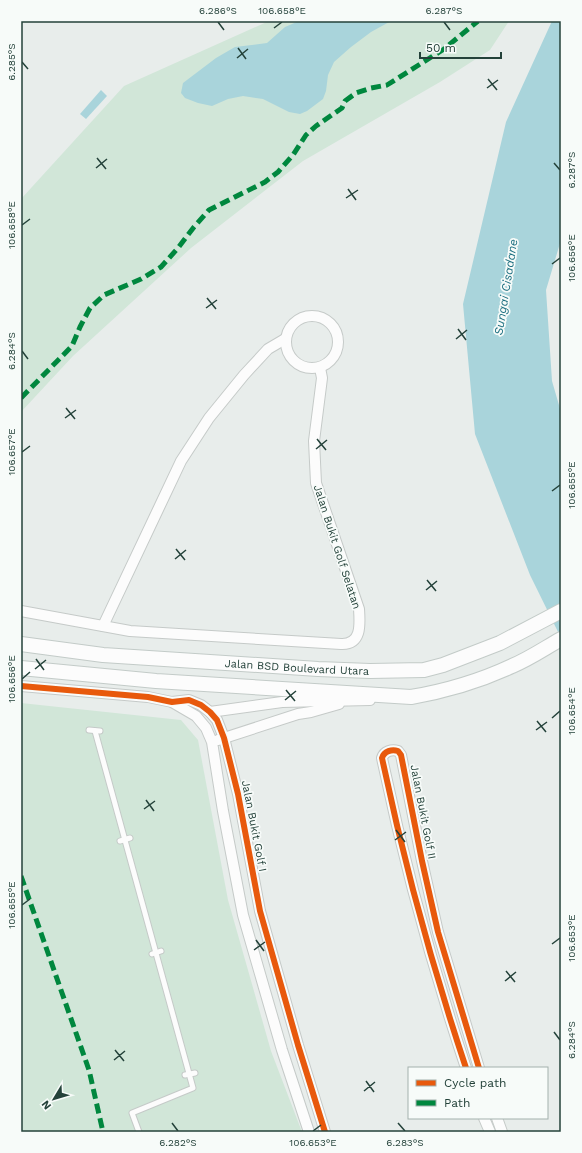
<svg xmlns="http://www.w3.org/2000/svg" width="582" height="1153" font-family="'Work Sans',sans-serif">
	<rect width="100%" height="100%" fill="#e8edeb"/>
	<g fill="#d1e6d8">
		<polygon points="269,21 509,21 490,50 440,82 303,161 191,248 73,356 21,412 21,199 124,86"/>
		<polygon points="21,703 181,720 198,740 228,900 271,1051 302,1132 21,1132"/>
	</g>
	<g fill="#a9d4db">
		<polygon points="299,21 391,21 371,32 351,47 334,62 328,75 326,91 323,99 307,111 300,114 289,112 263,99 243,96 228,99 212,106 198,103 185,98 181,93 183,83 216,58 235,47 267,43 285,27"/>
		<polygon points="552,21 561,21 561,240 546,290 552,381 561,412 561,638 530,575 475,434 463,304 506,122"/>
		<polygon points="101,90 107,96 86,119 80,114"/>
	</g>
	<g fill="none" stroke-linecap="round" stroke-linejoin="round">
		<g stroke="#c5cac8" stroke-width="7">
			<g id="lane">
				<polyline points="89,730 100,731"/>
				<polyline points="95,731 193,1088 132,1113 139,1132"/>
				<polyline points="120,841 130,838"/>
				<polyline points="152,954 161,951"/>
				<polyline points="185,1075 195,1073"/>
			</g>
		</g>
		<g stroke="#c5cac8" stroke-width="12">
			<g id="street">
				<circle cx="312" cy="342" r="26"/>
				<path d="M21,611L130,631L341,644C362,645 360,624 359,609L316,483L314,441L322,378L320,368"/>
				<polyline points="103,626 181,461 209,418 244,375 268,349 285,339"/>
				<polyline points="21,686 148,697 172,702 189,700 201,705 210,712 217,720 224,738 238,794 260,911 298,1045 325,1132"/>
				<polyline points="172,702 196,716 206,728 212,742 223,811 243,915 282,1050 309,1132"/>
				<polyline points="210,712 282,702 370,700"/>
				<polyline points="218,740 298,714 311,712 339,704"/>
				<path d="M466,1068C432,966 404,863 382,758C384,751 392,749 398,751L401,755L422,861L438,932L479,1068"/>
				<polyline points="484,1118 490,1132"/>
				<polyline points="497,1118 502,1132"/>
			</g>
		</g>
		<g stroke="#c3cbc8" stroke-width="16">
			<g id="secondary">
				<path id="s1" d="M21,644L103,655L318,669L370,671L424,670L443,665L500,643L561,611"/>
				<path d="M21,668L156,681L411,697C446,691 480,681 512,666C529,659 545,648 561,639"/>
			</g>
		</g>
		<use href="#lane" stroke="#fcfcfc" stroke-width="5"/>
		<use href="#street" stroke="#fcfcfc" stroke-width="10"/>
		<use href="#secondary" stroke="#fcfcfc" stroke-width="14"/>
		<g stroke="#00873e" stroke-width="5" stroke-dasharray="10 5" stroke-linecap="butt">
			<polyline points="21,398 72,346 80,327 90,308 104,295 141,279 161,267 178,248 194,227 209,210 265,182 278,172 293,155 306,135 316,126 342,108 345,101 356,93 371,88 387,85 444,49 478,21"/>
			<polyline points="21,876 89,1070 103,1132"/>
		</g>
		<g stroke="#f7fbf9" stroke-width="8">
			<g id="cycleway">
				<polyline points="21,686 148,697 172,702 189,700 201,705 210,712 217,720 224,738 238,794 260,911 298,1045 325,1132"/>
				<path d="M466,1068C432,966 404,863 382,758C384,751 392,749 398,751L401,755L422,861L438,932L479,1068"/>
			</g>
		</g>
		<use href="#cycleway" stroke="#e8590c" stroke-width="6"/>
	</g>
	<path fill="none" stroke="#24423a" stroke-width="1.5" d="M218,22L224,30M444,22L450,30M274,28L282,22M238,48L246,59M237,58L248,49M22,62L28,69M488,79L497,90M487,88L498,80M97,158L106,169M554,163L560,170M96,168L107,159M348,189L356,200M346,198L358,190M22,225L30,219M552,264L560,258M207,298L216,309M206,308L217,300M458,329L466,340M456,339L467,330M22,351L28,359M66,408L75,419M65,418L76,410M317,439L326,450M316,449L327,440M22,452L30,446M552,491L560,485M176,549L185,560M175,559L186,550M427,580L436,591M426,590L437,581M36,659L44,670M35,669L46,660M22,679L30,672M286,690L295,701M285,700L296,691M552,718L560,711M537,721L546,732M536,730L547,722M146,800L154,811M144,809L155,801M396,830L405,842M395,840L406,832M22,905L30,899M256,940L264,951M552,944L560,938M254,950L265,942M506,971L515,982M505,981L516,972M554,1032L560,1040M115,1050L124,1061M114,1060L125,1051M366,1081L374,1092M364,1091L375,1082M172,1123L178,1131M398,1123L405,1131M313,1131L321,1125"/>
	<g text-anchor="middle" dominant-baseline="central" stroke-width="3.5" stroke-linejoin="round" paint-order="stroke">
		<g font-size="11" fill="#24423a" stroke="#f7fbf9">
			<text transform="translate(337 547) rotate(72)">Jalan Bukit Golf Selatan</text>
			<text stroke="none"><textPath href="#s1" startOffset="277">Jalan BSD Boulevard Utara</textPath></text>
			<text transform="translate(423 812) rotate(79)">Jalan Bukit Golf II</text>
			<text transform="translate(254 826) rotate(79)">Jalan Bukit Golf I</text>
		</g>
		<g font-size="12" font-style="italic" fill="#1c6f80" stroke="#f7fbf9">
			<text transform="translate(506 287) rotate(-81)">Sungai Cisadane</text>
		</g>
	</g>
	<rect width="582" height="1153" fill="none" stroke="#f7fbf9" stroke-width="44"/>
	<rect x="408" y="1067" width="140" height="52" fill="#f7fbf9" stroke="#a3b1ad"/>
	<rect x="416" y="1080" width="20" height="6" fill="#e8590c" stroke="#a3b1ad"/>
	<text x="444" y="1087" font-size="12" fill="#24423a">Cycle path</text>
	<rect x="416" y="1100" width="20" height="6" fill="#00873e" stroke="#a3b1ad"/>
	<text x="444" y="1107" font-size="12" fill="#24423a">Path</text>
	<g transform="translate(54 1099) rotate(232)" stroke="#f7fbf9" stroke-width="3" paint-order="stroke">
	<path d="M0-3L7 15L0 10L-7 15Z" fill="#24423a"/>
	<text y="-6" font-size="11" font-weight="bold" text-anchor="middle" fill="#24423a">N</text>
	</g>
	<path d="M420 52v6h81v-6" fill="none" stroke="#24423a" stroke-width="2"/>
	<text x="426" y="52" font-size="12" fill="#24423a" stroke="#f7fbf9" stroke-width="3" paint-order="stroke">50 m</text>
	<rect x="22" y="22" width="538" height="1109" fill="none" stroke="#24423a" stroke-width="1.5"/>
	<g font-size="10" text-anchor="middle" fill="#24423a">
		<text x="218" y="14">6.286°S</text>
		<text x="282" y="14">106.658°E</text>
		<text x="444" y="14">6.287°S</text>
		<text transform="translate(11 62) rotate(-90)" y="4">6.285°S</text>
		<text transform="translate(571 170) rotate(-90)" y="4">6.287°S</text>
		<text transform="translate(11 225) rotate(-90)" y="4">106.658°E</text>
		<text transform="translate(571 258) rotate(-90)" y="4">106.656°E</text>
		<text transform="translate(11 351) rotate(-90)" y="4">6.284°S</text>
		<text transform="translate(11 452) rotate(-90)" y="4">106.657°E</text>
		<text transform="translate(571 485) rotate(-90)" y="4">106.655°E</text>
		<text transform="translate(11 679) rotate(-90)" y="4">106.656°E</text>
		<text transform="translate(571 711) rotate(-90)" y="4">106.654°E</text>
		<text transform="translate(11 905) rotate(-90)" y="4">106.655°E</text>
		<text transform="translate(571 938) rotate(-90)" y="4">106.653°E</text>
		<text transform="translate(571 1040) rotate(-90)" y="4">6.284°S</text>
		<text x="178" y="1146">6.282°S</text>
		<text x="313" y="1146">106.653°E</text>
		<text x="405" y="1146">6.283°S</text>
	</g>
</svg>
